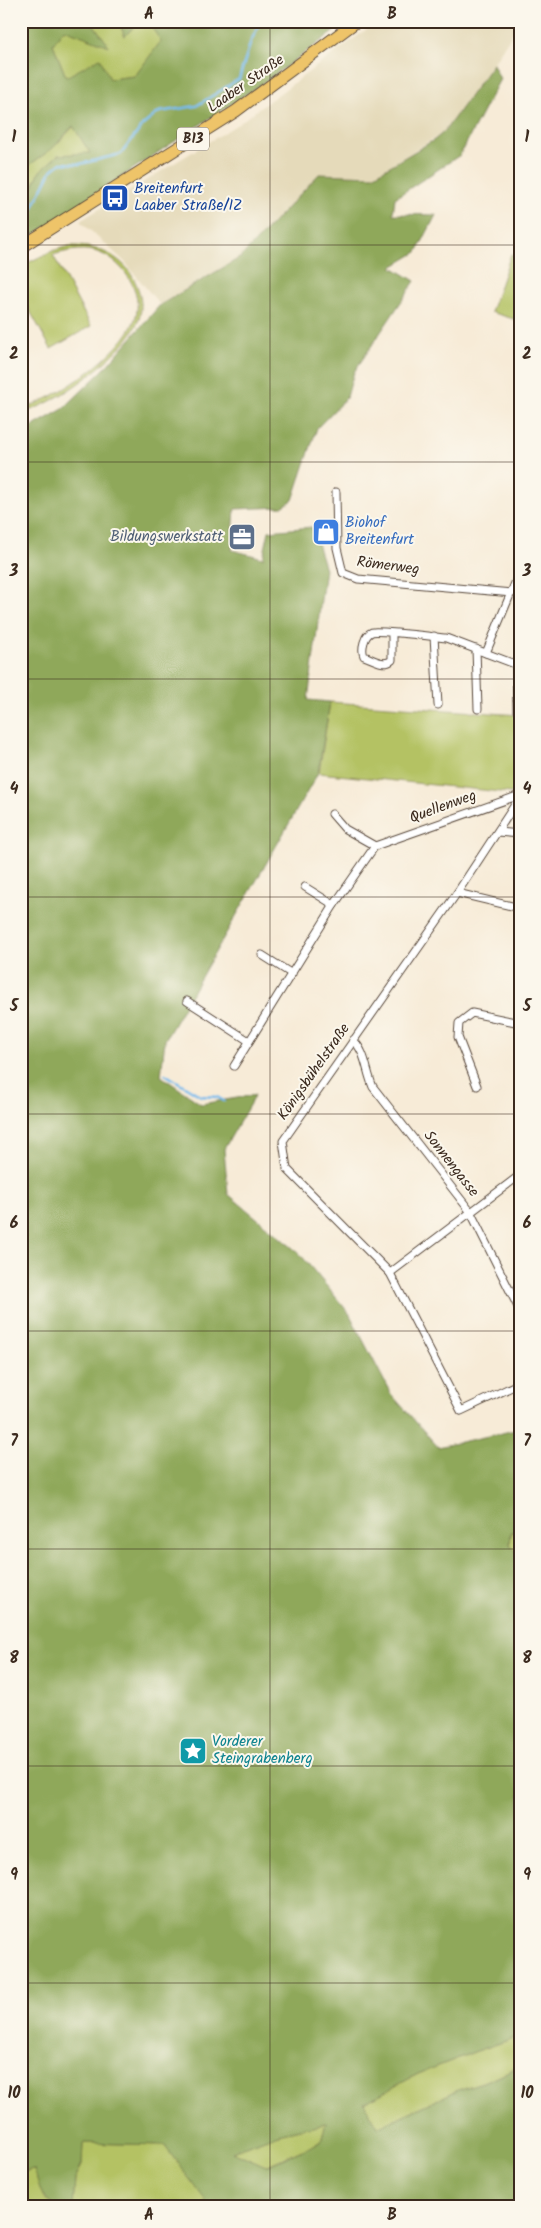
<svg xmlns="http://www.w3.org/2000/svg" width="541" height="2228" font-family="Kalam,sans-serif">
	<rect width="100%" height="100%" fill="#fbf7ec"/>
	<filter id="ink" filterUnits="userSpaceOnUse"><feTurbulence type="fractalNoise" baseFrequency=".02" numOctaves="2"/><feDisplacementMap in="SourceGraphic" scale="10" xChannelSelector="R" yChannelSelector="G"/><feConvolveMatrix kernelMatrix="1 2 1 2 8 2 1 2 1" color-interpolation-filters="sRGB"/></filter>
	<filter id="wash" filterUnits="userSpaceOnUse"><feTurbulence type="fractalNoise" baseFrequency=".0096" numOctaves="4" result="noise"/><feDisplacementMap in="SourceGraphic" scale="20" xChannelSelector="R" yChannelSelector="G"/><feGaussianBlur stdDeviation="1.12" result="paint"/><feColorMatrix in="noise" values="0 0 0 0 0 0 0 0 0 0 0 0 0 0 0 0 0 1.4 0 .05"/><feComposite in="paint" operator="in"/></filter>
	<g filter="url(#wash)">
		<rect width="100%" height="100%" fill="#f7ebd7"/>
		<polygon fill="#e5daba" points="378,21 520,21 493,64 444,132 373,176 319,174 241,257 160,305 124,261 80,221 238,124"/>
		<g fill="#b4c264" stroke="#787641">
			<polygon points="91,21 118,21 125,36 139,21 147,21 162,41 135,76 110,79 66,77 53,44 64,29 108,45"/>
			<polygon points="74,126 90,153 40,171 21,212 21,171 53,148"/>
			<path d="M69,246C90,245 110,251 125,266C137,280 145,301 139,319C127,353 55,406 21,413V409C55,400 123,354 135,319C145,291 121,258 94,251C80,248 67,251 53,255L91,326L51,349L21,295V266L52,251Z"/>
			<polygon points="511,254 520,257 520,321 491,312"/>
			<polygon points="330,702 520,715 520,794 319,773"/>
			<polygon points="511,1532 520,1534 520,1555 510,1545"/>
			<polygon points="520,2036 520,2066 489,2080 458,2090 378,2127 363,2103 418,2074 474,2052"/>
			<polygon points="326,2123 321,2142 265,2166 231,2151 278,2134"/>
			<polygon points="83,2143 164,2145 207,2201 201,2207 73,2207 75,2179 82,2164"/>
			<polygon points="34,2170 44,2199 57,2207 21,2207 21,2172"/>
		</g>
		<g fill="#8fa85a" stroke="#65693c" fill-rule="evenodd">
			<polygon points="21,21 91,21 109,46 64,29 53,44 66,77 100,58 110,79 135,76 161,41 147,21 348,21 269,79 21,243 21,212 40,171 58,155 90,153 73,126 53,148 21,171"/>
			<polygon points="118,21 139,21 125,36"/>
			<path d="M493,64L500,79L460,155L395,198L393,214L436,215L417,252L392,267L415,281L354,372L347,397L317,428L293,500L282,507L235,509L232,550L263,558L269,531L312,527L325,569L308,700L330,702L318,773L165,1040L161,1076L201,1104L255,1095L224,1149L228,1194L300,1254L349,1313L391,1394L438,1447L520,1429V1534L511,1532L510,1545L520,1555V2036L474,2052L418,2074L364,2103L378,2127L458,2090L489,2080L520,2066V2207H201L206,2201L164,2145L83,2143L82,2164L75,2179L73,2207C41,2207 43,2196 34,2170L21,2172V433L63,409L103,370L160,305L241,257L319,174L373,176L434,140L444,132ZM326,2123L321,2142L266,2166L232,2151L278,2134Z"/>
		</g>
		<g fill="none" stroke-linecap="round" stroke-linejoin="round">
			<g stroke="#76bbed" stroke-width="2.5">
				<polyline points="21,231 51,171 61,163 80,164 121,154 143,125 159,112 196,106 239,79 251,41 261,21"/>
				<polyline points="165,1074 201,1096 217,1097 224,1101"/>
			</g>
		</g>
	</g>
	<g filter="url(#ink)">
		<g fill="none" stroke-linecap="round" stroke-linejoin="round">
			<g stroke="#57473a" stroke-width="9">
				<g id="street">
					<polyline points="336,492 337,548 343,573 358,579 512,593"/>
					<path d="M392,633V660C384,667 373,659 364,656C361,649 364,635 372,632C379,630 435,637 446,638L520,666"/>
					<polyline points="434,636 438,705"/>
					<polyline points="476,649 478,709"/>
					<polyline points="486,653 520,571"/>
					<polyline points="516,664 517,711"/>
					<polyline points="520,797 457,893 283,1141 287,1169 390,1273 461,1411 520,1383"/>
					<polyline points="332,814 345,829 375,846"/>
					<polyline points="498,832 520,834"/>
					<polyline points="305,887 334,905"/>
					<polyline points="457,893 520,908"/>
					<polyline points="262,955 292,974"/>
					<polyline points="187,1001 249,1041"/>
					<path d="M353,1040C366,1052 366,1071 373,1087L470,1211L520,1311"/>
					<polyline points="234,1066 334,905 375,846 520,795"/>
					<polyline points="477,1086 458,1037 459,1023 472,1013 520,1023"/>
					<polyline points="390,1273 520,1175"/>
				</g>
			</g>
			<g stroke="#57473a" stroke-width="13">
				<polyline id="primary" points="21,247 236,111 357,21"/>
			</g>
			<use href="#street" stroke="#fff" stroke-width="7"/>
			<use href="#primary" stroke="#eec469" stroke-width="11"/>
		</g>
	</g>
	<path fill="none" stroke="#3b2a1e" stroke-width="1" stroke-opacity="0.55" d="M270,21V2207M21,245H520M21,462H520M21,679H520M21,897H520M21,1114H520M21,1331H520M21,1549H520M21,1766H520M21,1983H520"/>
	<defs>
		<g id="bus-square" transform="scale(1.4375)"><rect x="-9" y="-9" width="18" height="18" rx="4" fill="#1a4fb4" stroke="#fbf7ec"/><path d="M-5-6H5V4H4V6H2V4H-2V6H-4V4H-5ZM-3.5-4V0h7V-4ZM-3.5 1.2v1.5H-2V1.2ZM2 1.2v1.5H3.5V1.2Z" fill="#fff"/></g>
		<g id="shop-square" transform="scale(1.4375)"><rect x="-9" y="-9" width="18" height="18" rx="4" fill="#3f7fe0" stroke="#fbf7ec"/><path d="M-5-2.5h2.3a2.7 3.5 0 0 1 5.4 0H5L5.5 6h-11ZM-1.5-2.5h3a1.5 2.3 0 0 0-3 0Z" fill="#fff"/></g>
		<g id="office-square" transform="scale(1.4375)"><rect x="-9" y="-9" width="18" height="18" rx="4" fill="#5c6f8a" stroke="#fbf7ec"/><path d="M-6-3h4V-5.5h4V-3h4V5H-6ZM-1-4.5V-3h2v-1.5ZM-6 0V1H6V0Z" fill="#fff"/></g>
		<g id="sight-square" transform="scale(1.4375)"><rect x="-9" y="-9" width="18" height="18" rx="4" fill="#0f9aa8" stroke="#fbf7ec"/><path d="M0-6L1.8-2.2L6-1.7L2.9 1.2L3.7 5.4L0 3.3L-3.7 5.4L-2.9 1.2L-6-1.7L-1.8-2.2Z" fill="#fff"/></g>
	</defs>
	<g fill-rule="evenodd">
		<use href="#bus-square" x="115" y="198"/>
		<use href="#shop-square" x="326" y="532"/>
		<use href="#office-square" x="242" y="537"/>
		<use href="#sight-square" x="193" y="1751"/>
	</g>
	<g text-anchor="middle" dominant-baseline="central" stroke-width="4" stroke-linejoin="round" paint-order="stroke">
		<rect fill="#fbf7ec" stroke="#75685c" stroke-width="1" x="177" y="127.5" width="32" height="23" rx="4"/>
		<g font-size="14" font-weight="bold" fill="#3b2a1e">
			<text x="193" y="139">B13</text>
		</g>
		<g font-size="15" fill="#3b2a1e" stroke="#fbf7ec">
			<text transform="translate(246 84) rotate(-35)">Laaber Straße</text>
			<text transform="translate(388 566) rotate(7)">Römerweg</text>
			<text transform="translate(443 807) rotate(-20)">Quellenweg</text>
			<text transform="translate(314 1072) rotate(-55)">Königsbühelstraße</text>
			<text transform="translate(451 1164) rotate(52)">Sonnengasse</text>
		</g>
		<g font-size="15" fill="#164399" stroke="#fbf7ec" text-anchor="start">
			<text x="134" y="189">Breitenfurt<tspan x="134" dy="17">Laaber Straße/IZ</tspan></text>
		</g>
		<g font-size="15" fill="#366cbe" stroke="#fbf7ec" text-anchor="start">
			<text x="345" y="523">Biohof<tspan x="345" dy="17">Breitenfurt</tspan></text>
		</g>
		<g font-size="15" fill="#4e5e75" stroke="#fbf7ec" text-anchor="end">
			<text x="223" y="537">Bildungswerkstatt</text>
		</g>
		<g font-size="15" fill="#0d838f" stroke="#fbf7ec" text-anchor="start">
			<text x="212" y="1742">Vorderer<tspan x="212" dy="17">Steingrabenberg</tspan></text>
		</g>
	</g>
	<rect width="541" height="2228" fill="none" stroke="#fbf7ec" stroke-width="55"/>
	<rect x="28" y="28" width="486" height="2172" fill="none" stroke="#3b2a1e" stroke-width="2"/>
	<g font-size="16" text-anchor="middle" font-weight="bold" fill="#3b2a1e">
		<text x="149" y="19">A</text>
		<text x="392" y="19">B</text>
		<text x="14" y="142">1</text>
		<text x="527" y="142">1</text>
		<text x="14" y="359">2</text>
		<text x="527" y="359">2</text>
		<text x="14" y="576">3</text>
		<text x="527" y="576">3</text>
		<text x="14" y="794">4</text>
		<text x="527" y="794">4</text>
		<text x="14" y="1011">5</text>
		<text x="527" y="1011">5</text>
		<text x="14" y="1228">6</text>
		<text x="527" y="1228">6</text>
		<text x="14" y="1446">7</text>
		<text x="527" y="1446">7</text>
		<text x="14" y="1663">8</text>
		<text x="527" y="1663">8</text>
		<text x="14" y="1880">9</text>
		<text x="527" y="1880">9</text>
		<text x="14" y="2098">10</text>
		<text x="527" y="2098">10</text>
		<text x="149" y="2220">A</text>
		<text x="392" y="2220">B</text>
	</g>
</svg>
